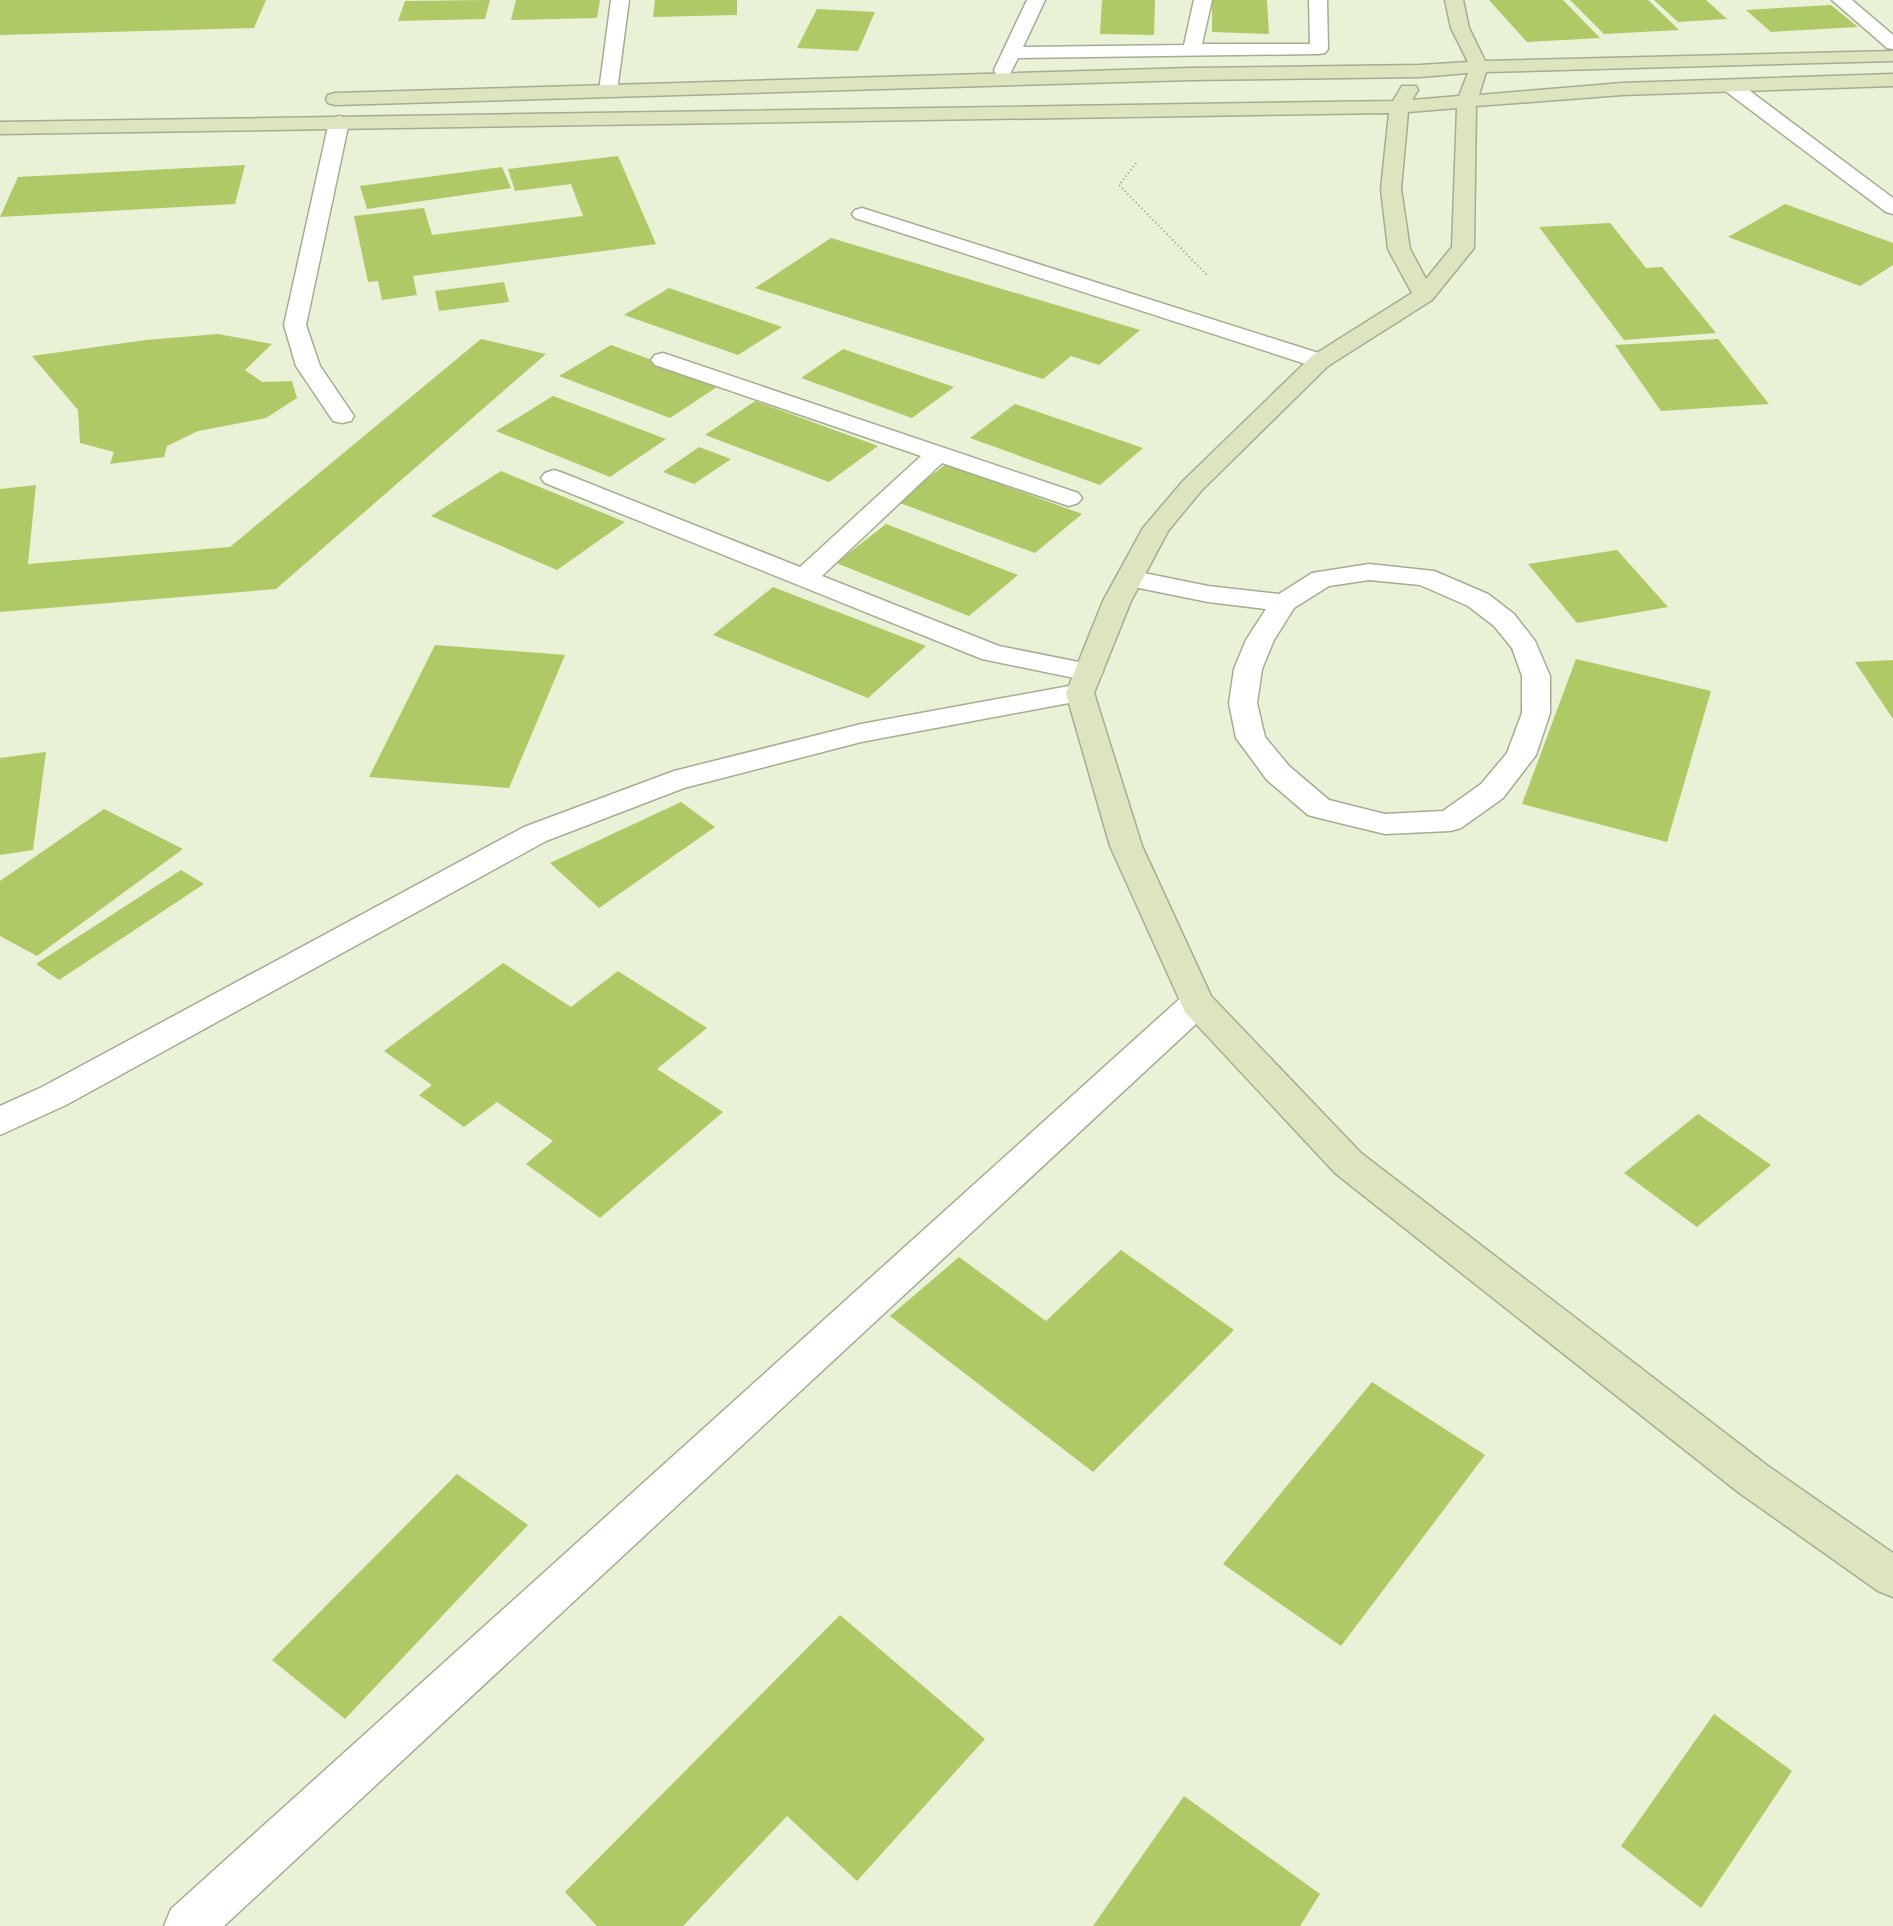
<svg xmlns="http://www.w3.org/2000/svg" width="1893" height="1926" font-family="'Fira Sans',sans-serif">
	<rect width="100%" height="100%" fill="#e9f2d6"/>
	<g fill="#aec966">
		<polygon points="0,0 266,0 254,28 0,35"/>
		<polygon points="490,0 485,19 398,21 405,1"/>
		<polygon points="516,0 600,0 597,18 511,20"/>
		<polygon points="655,0 737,0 737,15 653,17"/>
		<polygon points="1102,0 1155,0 1154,35 1100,34"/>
		<polygon points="1212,0 1267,0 1269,34 1212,32"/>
		<polygon points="1489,0 1563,0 1600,38 1527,42"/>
		<polygon points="1570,0 1648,0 1679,30 1604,34"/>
		<polygon points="1654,0 1706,0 1727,19 1678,22"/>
		<polygon points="1831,5 1858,27 1771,32 1746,10"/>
		<polygon points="817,9 875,12 858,51 797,48"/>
		<polygon points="618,156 656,244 413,276 417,295 382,300 378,281 368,282 354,216 424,208 432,235 583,216 571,184 515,191 508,169"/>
		<polygon points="245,165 235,204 0,217 18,177"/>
		<polygon points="502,167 511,188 367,209 360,186"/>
		<polygon points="1785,204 1893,243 1893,265 1860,286 1728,237"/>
		<polygon points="1610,223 1646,268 1662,267 1716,333 1624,340 1539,227"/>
		<polygon points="831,238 1140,330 1099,365 1071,356 1043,379 755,288"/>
		<polygon points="504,282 509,302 439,311 435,291"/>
		<polygon points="669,288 782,327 738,355 624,315"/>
		<polygon points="218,334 272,344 245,370 262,382 292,381 297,398 266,418 198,431 167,446 164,457 110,464 114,452 80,443 78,410 32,356 146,340"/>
		<polygon points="481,339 546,354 276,589 0,612 0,489 36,485 28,564 230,547"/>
		<polygon points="1718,339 1769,404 1661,411 1615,345"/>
		<polygon points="611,345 720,385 670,418 559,376"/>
		<polygon points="843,349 954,387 912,418 801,378"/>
		<polygon points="553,396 666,439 610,477 496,431"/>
		<polygon points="755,401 878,446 829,482 705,435"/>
		<polygon points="1015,404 1143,448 1100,485 970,438"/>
		<polygon points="699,447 731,459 694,484 663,472"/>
		<polygon points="946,464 1082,514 1035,553 897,502"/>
		<polygon points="501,471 625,522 557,570 431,516"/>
		<polygon points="886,524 1018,575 969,616 836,563"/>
		<polygon points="1617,550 1668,607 1577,623 1528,564"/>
		<polygon points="773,587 926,646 868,698 713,635"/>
		<polygon points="435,645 565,655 509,788 369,777"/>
		<polygon points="1576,659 1711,691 1667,842 1522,804"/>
		<polygon points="1893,660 1893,719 1855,662"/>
		<polygon points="46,752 33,850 0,855 0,758"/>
		<polygon points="681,802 715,827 599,908 550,863"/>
		<polygon points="104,809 183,849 37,956 0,936 0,881"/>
		<polygon points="181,870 204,884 59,980 36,964"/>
		<polygon points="503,963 571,1007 618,971 707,1028 657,1069 723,1112 600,1218 526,1164 553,1141 497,1102 464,1127 419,1095 432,1085 384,1051"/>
		<polygon points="1698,1114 1771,1165 1697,1227 1624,1173"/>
		<polygon points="1121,1250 1234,1330 1093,1472 890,1316 959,1257 1046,1321"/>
		<polygon points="1372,1382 1485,1455 1341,1646 1223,1564"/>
		<polygon points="457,1474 528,1525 345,1719 272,1660"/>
		<polygon points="840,1615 985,1739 857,1881 787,1816 683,1926 597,1926 565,1892"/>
		<polygon points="1714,1714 1792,1771 1701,1908 1621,1846"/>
		<polygon points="1184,1796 1320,1894 1300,1926 1093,1926"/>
	</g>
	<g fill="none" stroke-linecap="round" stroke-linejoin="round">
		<g stroke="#a4ad92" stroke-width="3">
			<g id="lane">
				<polygon points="611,0 629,0 617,91 615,95 601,95 599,91"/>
				<polygon points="1027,0 1045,0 1023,47 1184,45 1194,0 1212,0 1202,44 1310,44 1309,0 1327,0 1328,49 1325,53 1319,54 1018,58 1010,74 996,74 994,70"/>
				<polygon points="1731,80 1738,82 1893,198 1893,214 1886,212 1724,90 1722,86 1724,82"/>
				<polygon points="339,116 346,118 349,122 306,325 320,366 354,416 351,421 342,423 333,421 296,366 284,325 329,122 332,118"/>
				<polygon points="862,208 1328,356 1332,361 1328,366 1320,368 1312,366 855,218 852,214 855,210"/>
				<path d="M1369,564L1434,571L1488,594L1514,614L1535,641L1550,676V713L1536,755L1503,798L1461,828L1450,831L1385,834L1319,818L1308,815L1267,780L1236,738L1229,703L1234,669L1246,640L1266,609L1208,602L1129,586L1120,584L1116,578L1120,572L1129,570L1208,586L1279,594L1312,573ZM1369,580L1420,585L1468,606L1494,626L1512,648L1522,676V713L1507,753L1481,784L1443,811L1385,814L1329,800L1289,766L1265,737L1257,703L1262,669L1274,640L1294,608L1329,586Z"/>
			</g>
		</g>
		<g stroke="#a4ad92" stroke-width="3">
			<g id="street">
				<polygon points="1832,0 1852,0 1893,35 1893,49 1887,48"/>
				<polygon points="663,353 1078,493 1082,498 1078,503 1069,506 942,463 822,576 999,646 1099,666 1103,672 1099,678 1089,681 982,659 545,483 541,478 545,473 554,470 563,473 800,567 921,456 655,365 651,360 655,355"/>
				<polygon points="1080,684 1090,687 1094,693 1090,699 861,742 684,788 546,841 66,1105 0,1135 0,1106 42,1087 524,827 674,771 861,724"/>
				<polygon points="1197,991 1209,994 1214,1003 1209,1012 224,1926 164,1926 171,1909 1185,994"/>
			</g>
		</g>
		<g stroke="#a4ad92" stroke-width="3">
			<path id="secondary" d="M1445,0H1463L1469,28L1485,61L1893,51V61L1486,72L1479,95L1622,83L1893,74V86L1622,95L1476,106L1474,248L1432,300L1328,366L1201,491L1168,531L1131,601L1094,693L1142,846L1211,996L1361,1153L1768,1466L1893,1553V1597L1878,1591L1738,1492L1335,1173L1185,1012L1110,846L1066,693L1103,601L1143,528L1183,481L1312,356L1412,293L1388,249L1381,189L1389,113L0,134V122L1393,101L1402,86H1416L1418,90L1412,100L1459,96L1468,73L1420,77L1191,80L335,105L328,103L326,99L328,95L335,93L1191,68L1420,65L1468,62L1451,28ZM1457,108L1452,247L1426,279L1410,249L1401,189L1408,112Z"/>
		</g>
		<polyline stroke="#909782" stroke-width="2" stroke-dasharray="1 3" stroke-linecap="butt" points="1136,163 1119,185 1207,275"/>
		<use href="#lane" fill="#fff" fill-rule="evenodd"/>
		<use href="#street" fill="#fff" fill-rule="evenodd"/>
		<use href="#secondary" fill="#dce5c0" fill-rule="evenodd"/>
	</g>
</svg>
